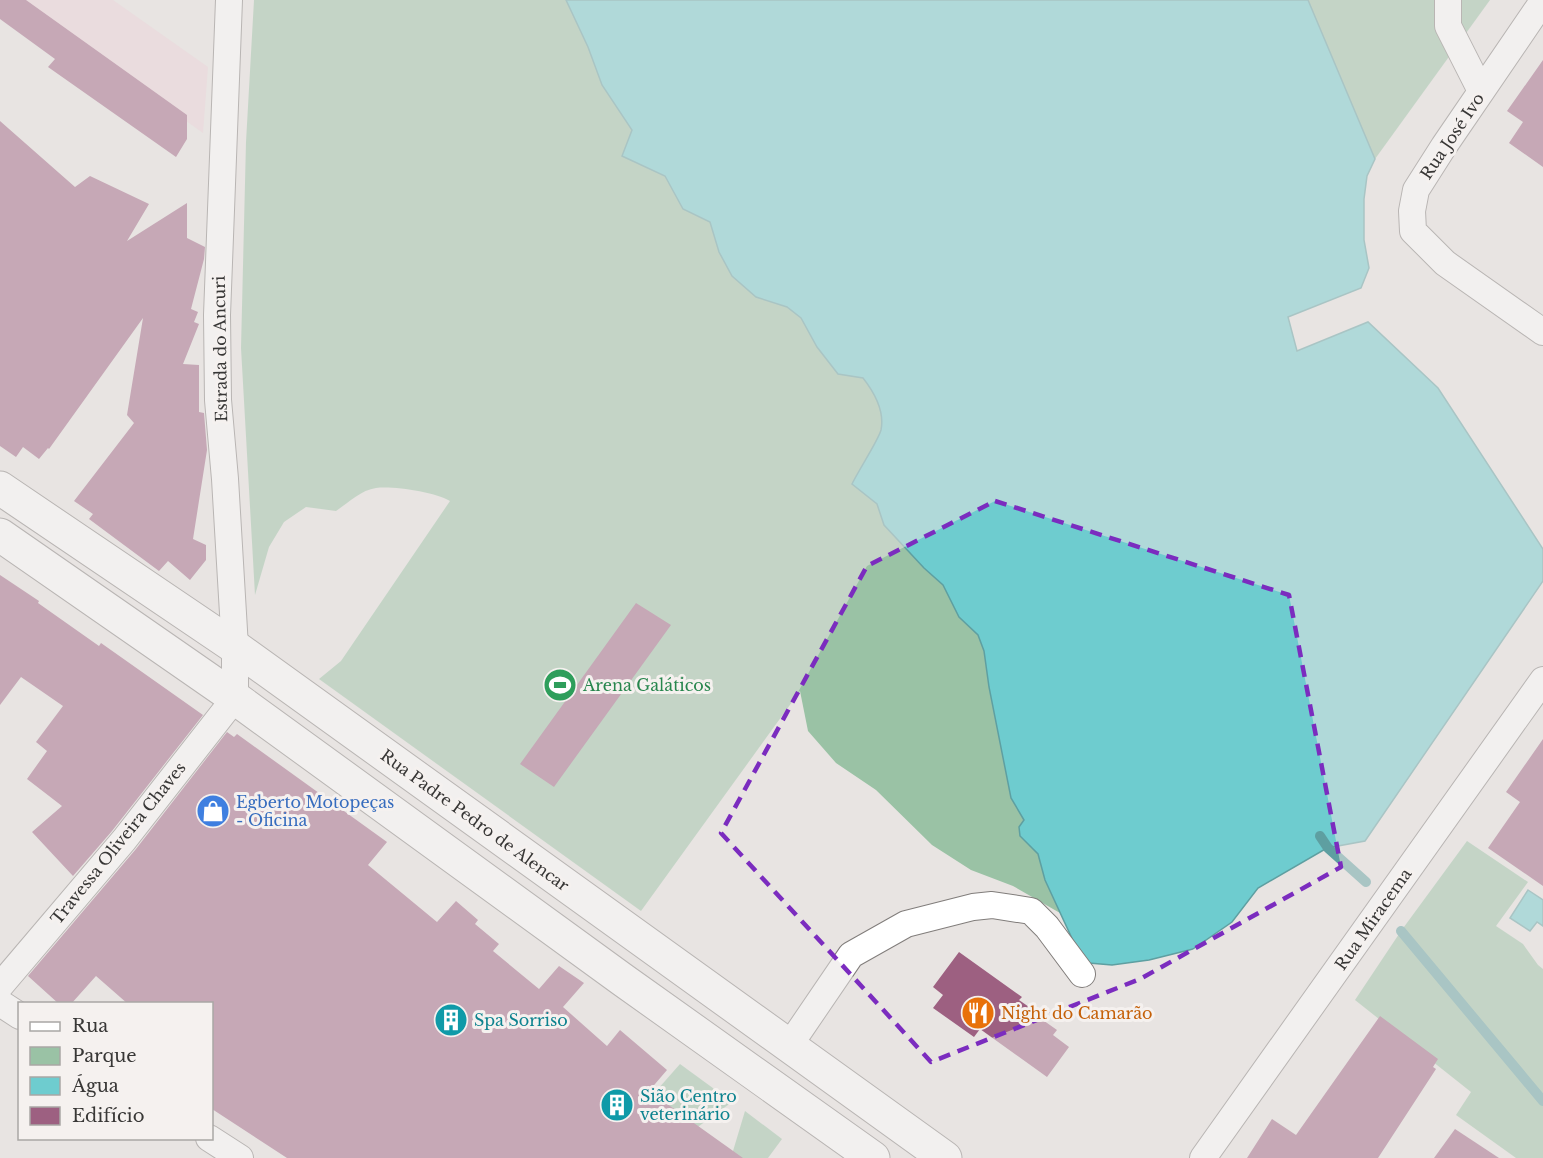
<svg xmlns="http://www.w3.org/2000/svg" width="1543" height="1158" font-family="'Libre Baskerville',serif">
	<rect width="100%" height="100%" fill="#e8e4e2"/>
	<polygon fill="#edd3d9" points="16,0 113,0 208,67 203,133"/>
	<g fill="#9ac2a5">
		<path d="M254,0H566L588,47L602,85L632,130L622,156L665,176L683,209L710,222L719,252L756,297L787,307L801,318L817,347L838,374L863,378C874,392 885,411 881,430C878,442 858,470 852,484L877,504L884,525L924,568L943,585L959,617L978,635L984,651L989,687L1011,798L1024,820L1020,836L1038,854L1045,880L1060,913L1013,886L971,870L932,845L876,790L836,763L808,731L800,691L641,911L319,679L341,661L450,501C434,492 395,486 376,488C361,490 348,503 336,511L306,507L284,522L269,547L255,595L241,348L246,142Z"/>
		<polygon points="1308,0 1490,0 1375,159"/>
		<polygon points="1467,841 1528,882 1496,926 1523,944 1538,965 1543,969 1543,1158 1516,1158 1456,1115 1471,1092 1355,1000 1401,931"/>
		<polygon points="680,1064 732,1102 658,1156 597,1158"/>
		<polygon points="745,1111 782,1139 768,1158 729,1158 733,1151"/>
	</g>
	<g fill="#6ecccf" stroke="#5e9fa1" stroke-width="1.5">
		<path d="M566,0H1308L1375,159L1367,176L1364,199V240L1369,268L1361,288L1288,317L1297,351L1368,322L1438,388L1543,549V581L1365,841L1327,848L1258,888L1232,922L1193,949L1149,960L1112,965L1089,963L1076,947L1045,880L1038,854L1020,836L1019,827L1024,820L1011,798L989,687L984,651L978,635L959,617L943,585L924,568L884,525L877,504L852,484C858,471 878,441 881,430C885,410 874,392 863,378L838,374L817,347L801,318L787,307L756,297L732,276L719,252L710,222L683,209L665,176L622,156L632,130L602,85L588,47Z"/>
		<polygon points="1528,890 1543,900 1543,926 1537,922 1530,931 1510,918"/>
	</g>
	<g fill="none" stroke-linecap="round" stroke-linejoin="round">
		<g stroke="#5e9fa1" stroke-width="10">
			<polyline points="1320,836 1328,848 1366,882"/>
			<polyline points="1401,931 1543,1101"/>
		</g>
	</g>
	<g fill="#9d6081">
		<polygon points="0,0 26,0 187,115 187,139 176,157 48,67 55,59 0,19"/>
		<polygon points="1543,60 1543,167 1509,143 1523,122 1507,111"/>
		<polygon points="0,121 75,187 90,176 149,204 127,241 187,203 187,238 205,247 204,259 191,309 198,312 194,322 199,324 183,364 199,365 199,412 204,413 207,450 193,539 206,545 206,560 190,580 168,561 159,571 89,519 93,514 74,501 134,423 127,415 143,318 49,449 48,448 39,459 23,447 16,457 0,446"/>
		<polygon points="0,575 39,601 38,603 99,646 101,643 203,715 112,831 73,876 32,832 62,806 27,779 47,751 36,742 63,706 21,677 0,705"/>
		<polygon points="636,603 671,625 554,787 520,764"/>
		<polygon points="227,732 234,737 237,734 387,842 368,865 437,922 456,901 478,920 475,924 499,944 493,951 539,989 559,966 584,983 563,1007 607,1046 620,1030 667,1070 649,1091 743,1158 287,1158 212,1109 212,1004 128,1004 96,976 71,1004 59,1004 28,976 136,849"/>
		<polygon points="1543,739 1543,886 1488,848 1520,802 1506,792"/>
		<polygon points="959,952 1022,997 1019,1000 1042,1016 1040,1018 1057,1030 1053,1035 1069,1047 1047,1077 980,1029 974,1037 933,1008 943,995 933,987"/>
		<polygon points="1380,1016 1438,1059 1433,1067 1436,1069 1378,1158 1247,1158 1272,1119 1296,1135"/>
		<polygon points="1455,1129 1499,1158 1434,1158"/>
	</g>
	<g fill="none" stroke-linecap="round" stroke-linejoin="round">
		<g stroke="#817d7b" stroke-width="28">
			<g id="minor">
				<polyline points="1448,0 1448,26 1481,91"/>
				<polyline points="1543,1 1444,146 1416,190 1412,211 1413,231 1445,263 1543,332"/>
				<polyline points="0,986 124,840 235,698 235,647 225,479 218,400 217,315 229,0"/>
				<polyline points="0,1003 20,1016"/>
				<polyline points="789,1046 851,955 906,924 973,907 992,905 1031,911 1047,927 1082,974"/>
				<polyline points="209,1138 240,1158"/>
				<polyline points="1203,1158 1543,680"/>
			</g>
		</g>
		<g stroke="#817d7b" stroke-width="35">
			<g id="primary">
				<polyline points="0,488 235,647 945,1158"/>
				<polyline points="0,535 235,698 623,980 873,1158"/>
			</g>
		</g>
		<use href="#minor" stroke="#fff" stroke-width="26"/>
		<use href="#primary" stroke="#fff" stroke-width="33"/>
	</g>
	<path d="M0 0H1543V1158H0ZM995,501L1289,595L1341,867L1140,979L931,1062L721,833L867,566Z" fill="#e8e4e2" fill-opacity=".55" fill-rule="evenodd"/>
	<path fill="none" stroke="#7b2cbf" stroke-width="4.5" stroke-dasharray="12 8" stroke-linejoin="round" d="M995,501L1289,595L1341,867L1140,979L931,1062L721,833L867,566Z"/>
	<defs>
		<g id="stadium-disc" transform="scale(1.725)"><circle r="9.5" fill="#2e9e5b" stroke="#f5f1ef"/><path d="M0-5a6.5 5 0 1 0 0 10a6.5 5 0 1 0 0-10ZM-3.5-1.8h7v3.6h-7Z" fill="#fff"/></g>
		<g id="shop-disc" transform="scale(1.725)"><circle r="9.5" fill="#3f7fe0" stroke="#f5f1ef"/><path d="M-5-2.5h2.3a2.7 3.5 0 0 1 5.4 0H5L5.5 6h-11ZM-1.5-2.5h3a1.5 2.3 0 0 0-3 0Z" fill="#fff"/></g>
		<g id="restaurant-disc" transform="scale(1.725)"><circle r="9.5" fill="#e8710a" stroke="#f5f1ef"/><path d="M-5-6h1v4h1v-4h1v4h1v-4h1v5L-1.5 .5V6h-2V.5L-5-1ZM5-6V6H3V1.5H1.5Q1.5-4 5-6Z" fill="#fff"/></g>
		<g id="building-disc" transform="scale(1.725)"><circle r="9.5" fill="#0f9aa8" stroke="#f5f1ef"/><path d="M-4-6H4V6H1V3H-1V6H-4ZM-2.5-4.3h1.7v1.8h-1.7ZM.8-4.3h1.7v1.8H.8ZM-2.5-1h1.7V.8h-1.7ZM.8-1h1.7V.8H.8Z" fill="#fff"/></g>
	</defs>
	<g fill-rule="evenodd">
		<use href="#stadium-disc" x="560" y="685"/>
		<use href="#shop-disc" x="213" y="811"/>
		<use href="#restaurant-disc" x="978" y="1013"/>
		<use href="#building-disc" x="451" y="1020"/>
		<use href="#building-disc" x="617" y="1105"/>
	</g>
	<g text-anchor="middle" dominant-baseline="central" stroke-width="6" stroke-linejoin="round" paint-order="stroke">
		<g font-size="16" fill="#383736" stroke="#f5f1ef">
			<text transform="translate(1452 136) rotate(-56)">Rua José Ivo</text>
			<text transform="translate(220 349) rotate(-91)">Estrada do Ancuri</text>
			<text transform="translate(475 820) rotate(36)">Rua Padre Pedro de Alencar</text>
			<text transform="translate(118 843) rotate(-51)">Travessa Oliveira Chaves</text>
			<text transform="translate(1373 919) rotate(-55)">Rua Miracema</text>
		</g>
		<g font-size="16" fill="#27864d" stroke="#f5f1ef" text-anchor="start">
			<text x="583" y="685">Arena Galáticos</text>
		</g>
		<g font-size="16" fill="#366cbe" stroke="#f5f1ef" text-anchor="start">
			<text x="236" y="802">Egberto Motopeças<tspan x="236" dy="18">- Oficina</tspan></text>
		</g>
		<g font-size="16" fill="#c56008" stroke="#f5f1ef" text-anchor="start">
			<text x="1001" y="1013">Night do Camarão</text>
		</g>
		<g font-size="16" fill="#0d838f" stroke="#f5f1ef" text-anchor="start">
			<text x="474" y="1020">Spa Sorriso</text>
			<text x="640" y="1096">Sião Centro<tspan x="640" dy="18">veterinário</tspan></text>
		</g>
	</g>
	<rect x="18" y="1002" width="195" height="138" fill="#f5f1ef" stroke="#a9a7a5" stroke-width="1.5"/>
	<rect x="30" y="1022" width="30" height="9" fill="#ffffff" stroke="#a9a7a5" stroke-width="1.5"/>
	<text x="72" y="1032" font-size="18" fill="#383736">Rua</text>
	<rect x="30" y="1047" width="30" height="18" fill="#9ac2a5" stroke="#a9a7a5" stroke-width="1.5"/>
	<text x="72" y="1062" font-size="18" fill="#383736">Parque</text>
	<rect x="30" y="1077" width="30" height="18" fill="#6ecccf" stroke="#a9a7a5" stroke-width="1.5"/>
	<text x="72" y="1092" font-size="18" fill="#383736">Água</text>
	<rect x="30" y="1107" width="30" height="18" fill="#9d6081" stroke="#a9a7a5" stroke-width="1.5"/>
	<text x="72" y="1122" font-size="18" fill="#383736">Edifício</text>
</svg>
